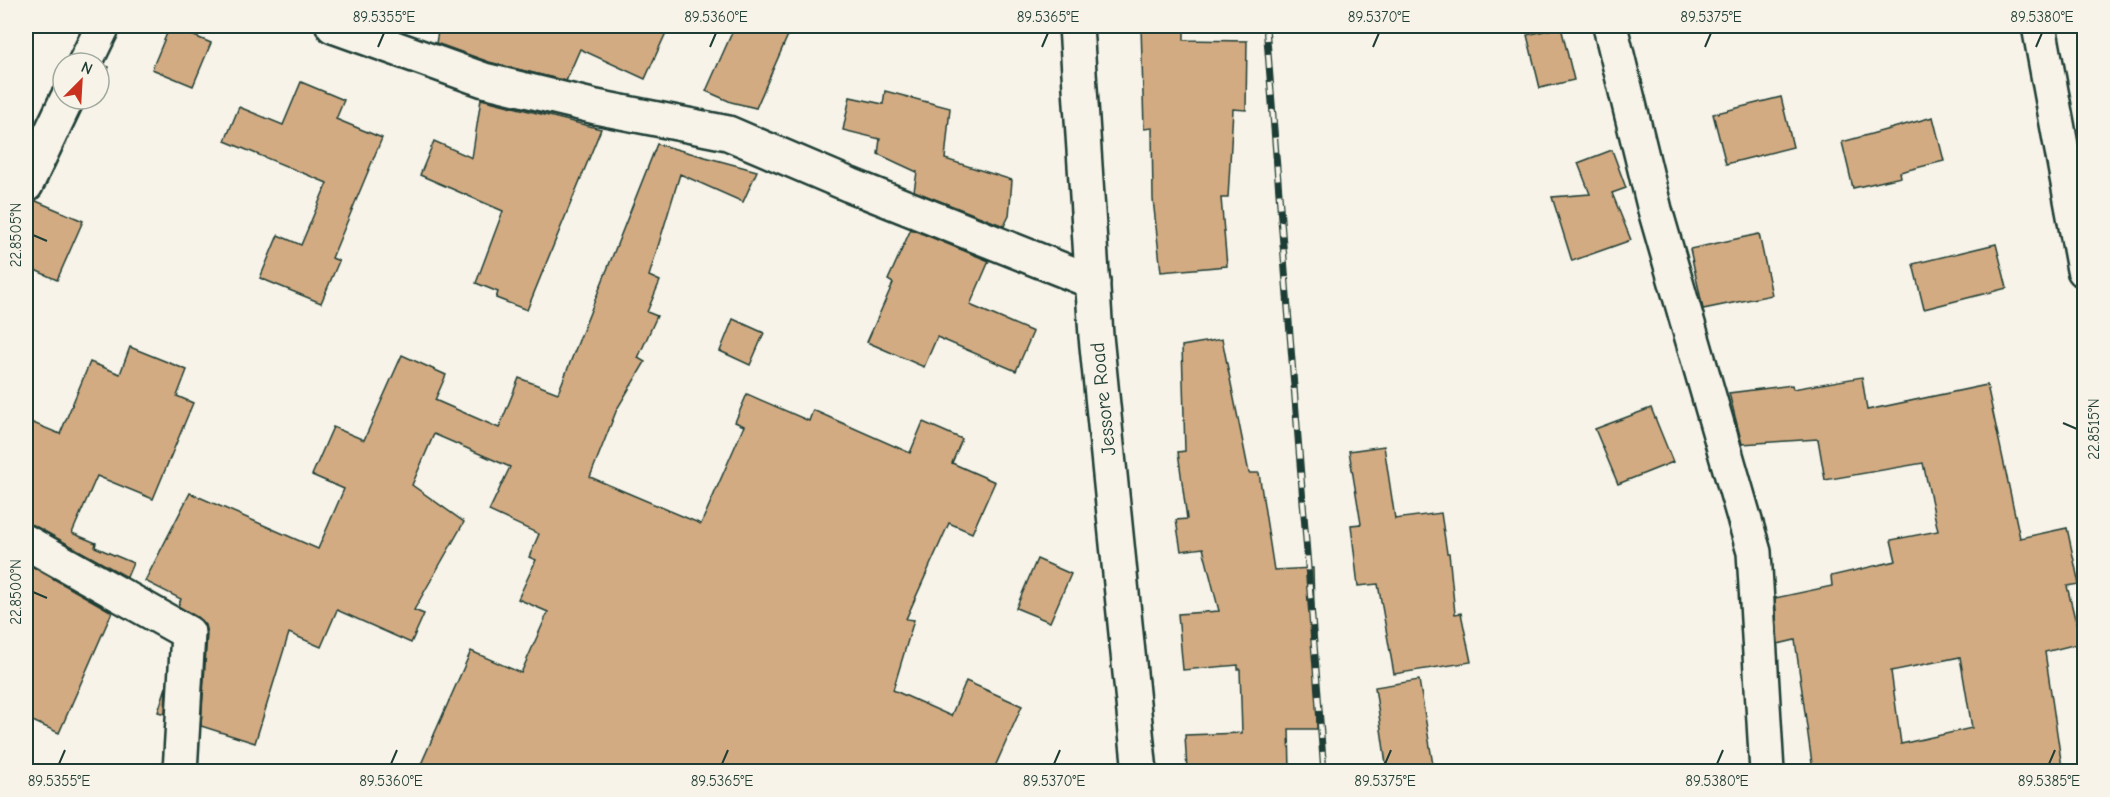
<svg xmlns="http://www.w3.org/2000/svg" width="2110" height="797" font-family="'Comic Neue',sans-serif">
	<rect width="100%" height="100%" fill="#f7f3e8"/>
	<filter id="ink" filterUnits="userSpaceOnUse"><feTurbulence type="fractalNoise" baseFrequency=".0167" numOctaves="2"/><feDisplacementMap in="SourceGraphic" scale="12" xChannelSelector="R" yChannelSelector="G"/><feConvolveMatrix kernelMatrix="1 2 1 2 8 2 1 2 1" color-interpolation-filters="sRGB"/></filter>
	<g filter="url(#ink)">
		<g fill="#d2ab83" stroke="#1f3d34" stroke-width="1.5" fill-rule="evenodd">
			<polygon points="170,26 211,43 193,86 152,69"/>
			<polygon points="439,26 669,26 645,79 580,49 566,81 489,62 436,43"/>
			<polygon points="735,26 792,26 756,108 731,102 706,91"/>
			<polygon points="1141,26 1184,26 1184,40 1247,41 1246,110 1233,109 1228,198 1221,198 1227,266 1161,272 1153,199 1152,128 1144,129"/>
			<polygon points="1561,27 1574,80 1540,88 1527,35"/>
			<polygon points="105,66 109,67 99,93 99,75"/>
			<polygon points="301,82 344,100 336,119 382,138 332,258 339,261 321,303 260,278 278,235 301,245 327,183 225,141 239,107 283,125"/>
			<polygon points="885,91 950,108 945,159 1012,180 1009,216 1004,226 914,191 917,172 878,154 880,139 843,130 850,97 883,104"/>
			<polygon points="1781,97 1793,147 1726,164 1713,114"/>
			<polygon points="481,99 601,129 527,310 496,298 498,292 476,283 503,211 420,175 434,141 472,158"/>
			<polygon points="1933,117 1944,161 1900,172 1901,177 1853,188 1842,142"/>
			<polygon points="657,144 757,171 743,202 680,174 649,276 660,281 647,312 657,316 638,358 645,362 617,409 590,477 701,524 744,426 735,422 747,394 809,421 813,410 910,453 923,422 962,439 952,463 995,482 972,533 949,523 906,619 914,620 893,690 951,716 966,681 1022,706 993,771 418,771 471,651 521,673 548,612 518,599 536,560 529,557 539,534 489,511 510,467 434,434 412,485 464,522 414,610 424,614 411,643 337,610 321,647 289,633 255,743 201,726 207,634 205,625 197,617 178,606 181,599 145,581 190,493 318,549 344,489 312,475 333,427 364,440 402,355 446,375 435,400 499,428 519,378 558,393"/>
			<polygon points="1612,150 1626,188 1612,193 1631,240 1572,261 1552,197 1590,194 1578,163"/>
			<polygon points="36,201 83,221 57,280 26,266 26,203"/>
			<polygon points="911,229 989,261 970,305 1033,332 1016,371 937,337 924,367 867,342 893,283 888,280"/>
			<polygon points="1759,234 1772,295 1703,309 1690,249"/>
			<polygon points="1996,244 2007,288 1924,309 1913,264"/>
			<polygon points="733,319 764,333 750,365 720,351"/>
			<polygon points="1222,339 1249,473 1259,473 1274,570 1313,568 1317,729 1289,729 1290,771 1187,771 1185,735 1242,733 1240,669 1238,669 1238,665 1183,670 1178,614 1219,611 1203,548 1181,551 1176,520 1187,519 1178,452 1185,451 1182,346"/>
			<polygon points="130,347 187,370 177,396 193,403 153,499 97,476 72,533 96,543 95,547 133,563 127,577 35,526 26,523 26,420 60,434 90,362 120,374"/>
			<path d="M1862,377L1867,410L1987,385L2020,538L2067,528L2079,584L2067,586L2081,643L2045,652L2062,767L2030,771H1813L1795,640L1778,644L1775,598L1832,586L1831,576L1896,561L1891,540L1938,531L1923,463L1825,480L1818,439L1742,444L1729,393L1792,385L1793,389ZM1960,657L1972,728L1901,744L1891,671Z"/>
			<polygon points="1651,408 1673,462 1618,484 1595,429"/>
			<polygon points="1384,446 1395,519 1441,513 1447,553 1449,553 1455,614 1461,613 1471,662 1394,674 1378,584 1358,586 1351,525 1361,524 1349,451"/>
			<polygon points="1037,559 1071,574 1050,622 1016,608"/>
			<polygon points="26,563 112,612 59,733 26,718"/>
			<polygon points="1419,680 1434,771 1387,771 1375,687"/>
			<polygon points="166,687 165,714 158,712"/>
		</g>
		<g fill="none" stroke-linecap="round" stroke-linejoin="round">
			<g stroke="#1f3d34" stroke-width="38">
				<g id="minor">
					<polyline points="333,26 484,80 596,107 728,133 850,185 1093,282"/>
					<polyline points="1610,26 1655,210 1754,552 1767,772"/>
					<polyline points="85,63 103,26"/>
					<polyline points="26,185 67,99"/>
					<polyline points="26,542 188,633 180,772"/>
				</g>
			</g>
			<g stroke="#1f3d34" stroke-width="38">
				<polyline id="tertiary" points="2039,26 2084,270"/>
			</g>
			<g stroke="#1f3d34" stroke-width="38">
				<polyline id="trunk" points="1076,26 1096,336 1140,772"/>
			</g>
			<use href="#minor" stroke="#f7f3e8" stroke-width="33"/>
			<use href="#tertiary" stroke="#f7f3e8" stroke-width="33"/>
			<use href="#trunk" stroke="#f7f3e8" stroke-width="33"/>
			<g stroke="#1f3d34" stroke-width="7">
				<polyline id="rail" points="1266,26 1324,772"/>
			</g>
			<use href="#rail" stroke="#f7f3e8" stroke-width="4.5" stroke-dasharray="14" stroke-linecap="butt"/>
		</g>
	</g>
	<path fill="none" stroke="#1f3d34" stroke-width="2" d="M378,47L384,33M710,47L716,33M1042,47L1048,33M1373,47L1379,33M1705,47L1711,33M2036,47L2042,33M33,235L47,241M2063,423L2077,429M33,592L47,598M59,764L65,750M391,764L397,750M722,764L728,750M1054,764L1060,750M1385,764L1391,750M1717,764L1723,750M2049,764L2055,750"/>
	<g text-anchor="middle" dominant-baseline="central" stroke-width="4.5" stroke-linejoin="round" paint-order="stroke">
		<g font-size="20" fill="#1f3d34" stroke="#f7f3e8">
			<text transform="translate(1103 399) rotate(-96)">Jessore Road</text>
		</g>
	</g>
	<rect width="2110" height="797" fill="none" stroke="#f7f3e8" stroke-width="66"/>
	<g transform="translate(81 81) rotate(24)"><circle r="28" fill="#f7f3e8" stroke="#a1aaa0" stroke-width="1.5"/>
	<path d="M0-4.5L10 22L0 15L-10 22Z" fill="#c8321e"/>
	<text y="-9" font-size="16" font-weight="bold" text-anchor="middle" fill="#1f3d34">N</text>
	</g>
	<rect x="33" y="33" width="2044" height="731" fill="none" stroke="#1f3d34" stroke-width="2"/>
	<g font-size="15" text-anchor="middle" fill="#1f3d34">
		<text x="384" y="22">89.5355°E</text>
		<text x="716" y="22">89.5360°E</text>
		<text x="1048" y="22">89.5365°E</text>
		<text x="1379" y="22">89.5370°E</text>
		<text x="1711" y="22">89.5375°E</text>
		<text x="2042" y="22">89.5380°E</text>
		<text transform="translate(16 235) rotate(-90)" y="5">22.8505°N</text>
		<text transform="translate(2094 429) rotate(-90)" y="5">22.8515°N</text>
		<text transform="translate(16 592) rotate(-90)" y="5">22.8500°N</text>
		<text x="59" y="786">89.5355°E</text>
		<text x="391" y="786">89.5360°E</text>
		<text x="722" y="786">89.5365°E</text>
		<text x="1054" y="786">89.5370°E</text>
		<text x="1385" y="786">89.5375°E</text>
		<text x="1717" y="786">89.5380°E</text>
		<text x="2049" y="786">89.5385°E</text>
	</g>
</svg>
